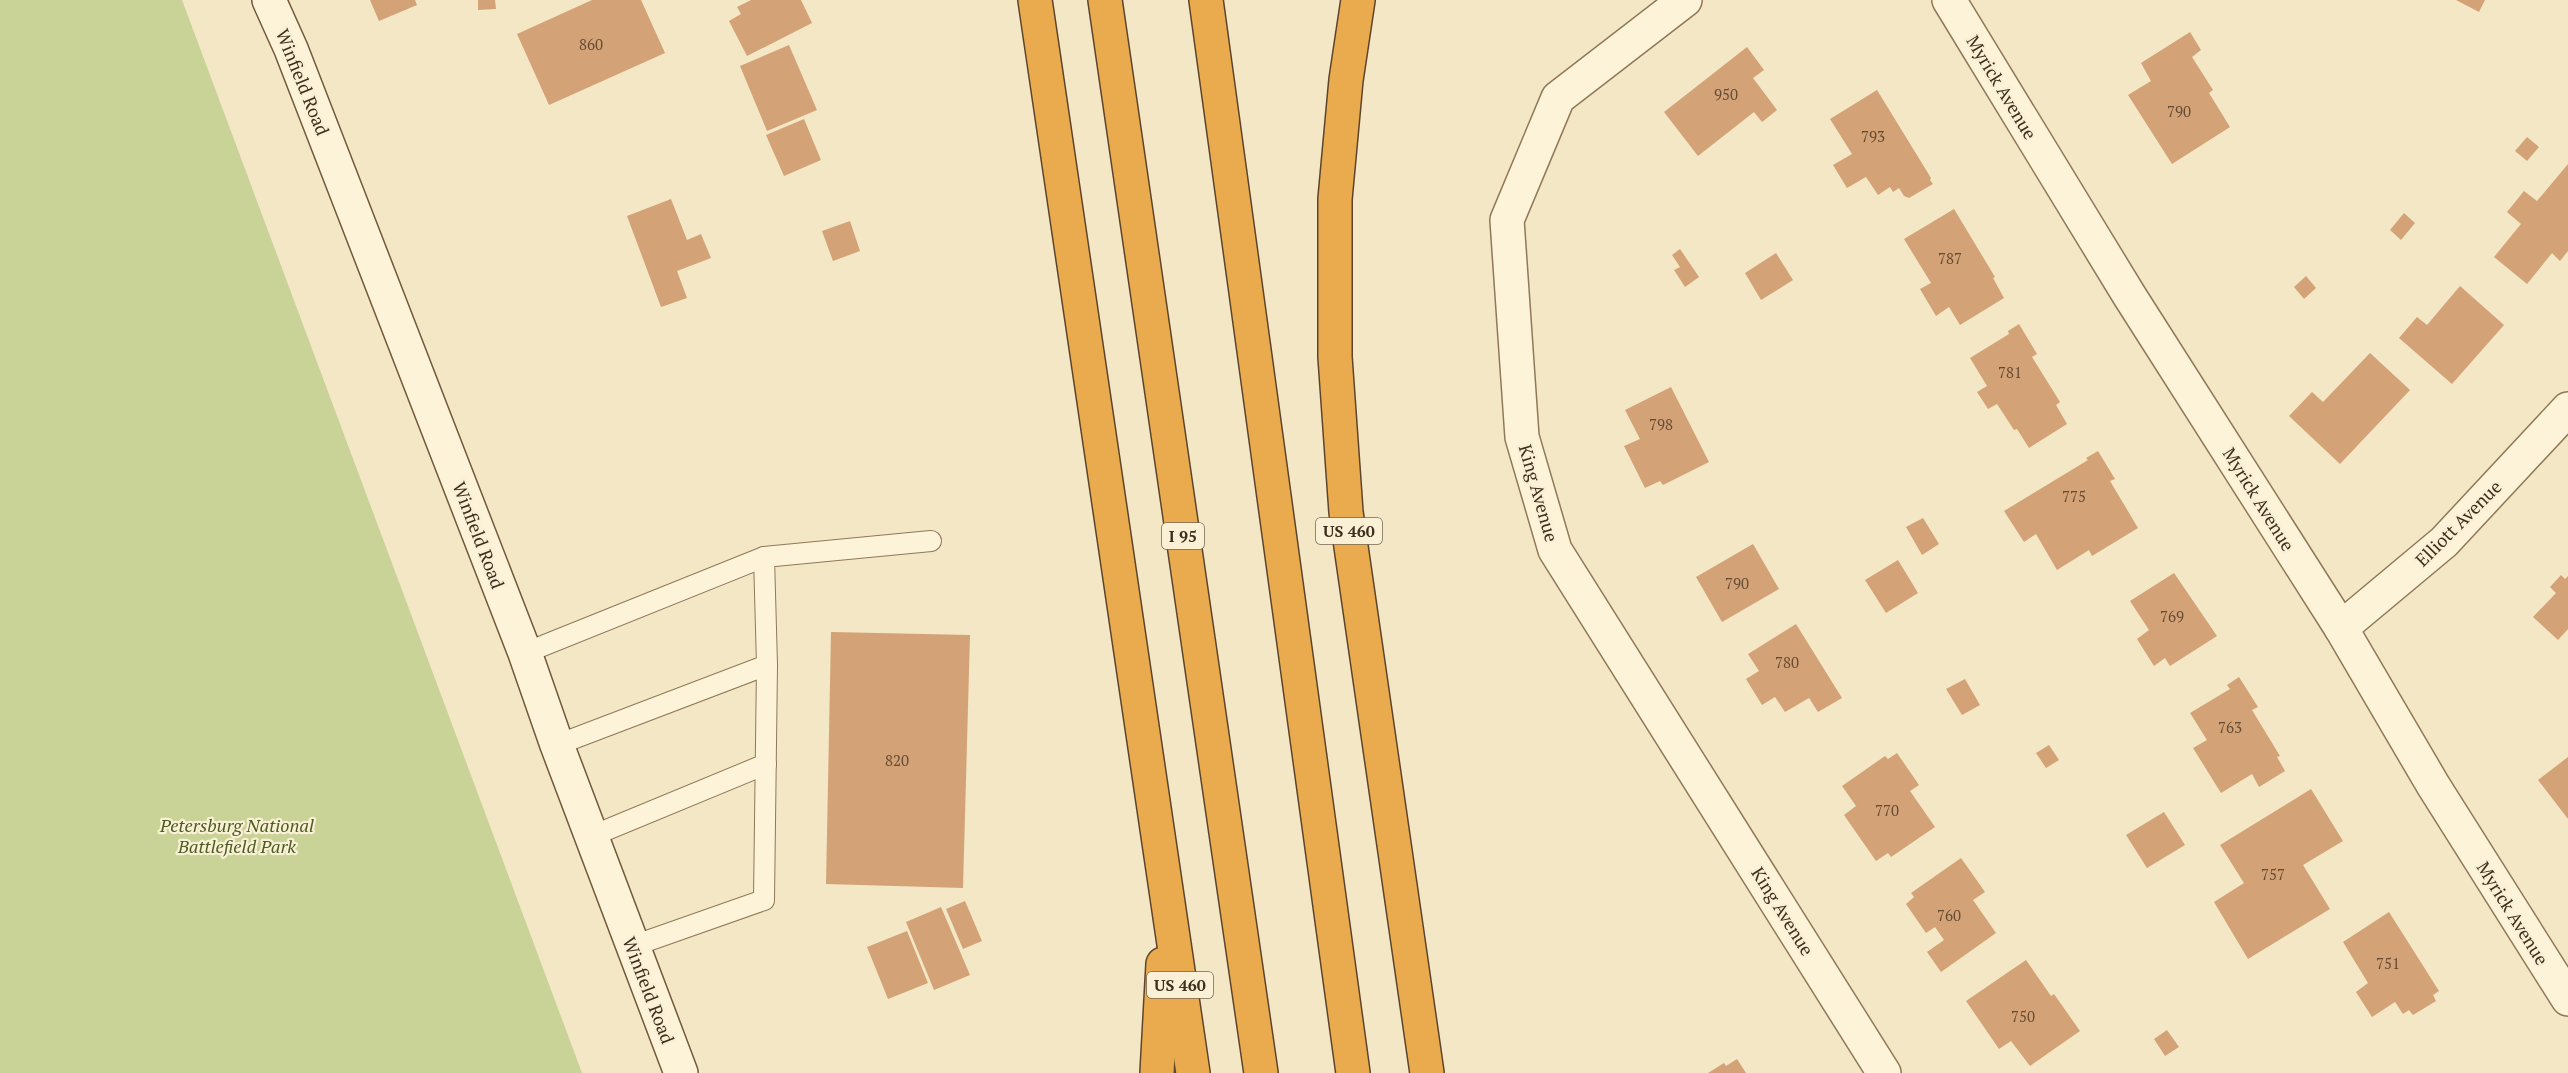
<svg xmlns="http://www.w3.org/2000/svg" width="2568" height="1073" font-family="'PT Serif',serif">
	<rect width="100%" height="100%" fill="#f3e7c5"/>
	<polygon fill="#c9d297" points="0,0 182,0 582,1073 0,1073"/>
	<g fill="#d4a277">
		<polygon points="370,0 415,0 417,5 379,21"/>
		<polygon points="478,0 495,0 496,9 478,10"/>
		<polygon points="592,0 641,0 665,53 549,105 517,34"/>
		<polygon points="751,0 801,0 812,23 747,56 729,21 741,14 737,7"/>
		<polygon points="2456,0 2485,0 2479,12"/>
		<polygon points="2190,32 2201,50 2192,57 2213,90 2209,93 2230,127 2172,164 2128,95 2151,81 2141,63"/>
		<polygon points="789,45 817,110 767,131 740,66"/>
		<polygon points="1747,47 1764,70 1753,78 1777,110 1762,122 1754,112 1698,156 1664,112"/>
		<polygon points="1877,90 1931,178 1930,180 1933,184 1909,198 1904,196 1899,188 1893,192 1890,187 1878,195 1866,177 1847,188 1833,165 1852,154 1830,119"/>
		<polygon points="804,119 821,160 784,176 766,135"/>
		<polygon points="2527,137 2539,147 2527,161 2515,151"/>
		<polygon points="2568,164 2568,251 2560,261 2552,253 2527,284 2494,257 2521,224 2507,212 2524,191 2537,201"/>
		<polygon points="671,199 687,240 701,234 711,258 677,271 687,298 661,307 627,216"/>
		<polygon points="1954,209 1995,277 1993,278 2004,298 1960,325 1949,307 1936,316 1920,289 1931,283 1904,239"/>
		<polygon points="2404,213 2415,223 2401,240 2390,230"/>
		<polygon points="850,221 860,251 833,261 822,231"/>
		<polygon points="1680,249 1699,277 1685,287 1674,270 1680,267 1672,255"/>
		<polygon points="1776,253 1793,280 1761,300 1745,273"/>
		<polygon points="2306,276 2316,288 2304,299 2294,287"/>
		<polygon points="2460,286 2504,325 2452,384 2399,338 2417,317 2427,325"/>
		<polygon points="2019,324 2037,354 2032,357 2060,402 2056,405 2067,424 2029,448 2017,429 2014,430 1997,404 1988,409 1977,392 1987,386 1970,358 2009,334 2008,331"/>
		<polygon points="2370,353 2410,390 2340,464 2289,416 2312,392 2323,402"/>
		<polygon points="1671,387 1709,462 1663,485 1660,481 1645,488 1624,446 1640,439 1625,410"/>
		<polygon points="2098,451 2115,479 2110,481 2138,528 2092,556 2089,550 2057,570 2036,534 2024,542 2004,511 2088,460 2086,458"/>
		<polygon points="1923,518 1939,544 1922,555 1906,527"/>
		<polygon points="1753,544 1779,589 1722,622 1696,577"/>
		<polygon points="1898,560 1918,593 1886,613 1865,580"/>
		<polygon points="2174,573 2217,636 2170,666 2165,658 2154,666 2137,639 2149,630 2130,601"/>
		<polygon points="2561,575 2565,579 2568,576 2568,629 2558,640 2533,617 2556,593 2550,587"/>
		<polygon points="1796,624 1842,698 1818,712 1809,698 1785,712 1775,697 1762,705 1746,679 1759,671 1748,654"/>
		<polygon points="831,632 970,635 963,888 826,884"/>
		<polygon points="2239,677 2258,707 2252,710 2280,756 2277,757 2285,771 2259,787 2252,774 2221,793 2193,748 2207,740 2190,713 2230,689 2227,685"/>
		<polygon points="1965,679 1980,705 1962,715 1946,689"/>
		<polygon points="2049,745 2059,760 2046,768 2036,753"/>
		<polygon points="1897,753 1919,785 1910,791 1935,827 1891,857 1888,853 1876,861 1844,815 1856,806 1842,786 1885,756 1888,759"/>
		<polygon points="2568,757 2568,819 2538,780"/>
		<polygon points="2311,789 2343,841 2303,865 2330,909 2248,959 2214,902 2244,883 2220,845"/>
		<polygon points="2164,812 2185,845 2147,868 2126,835"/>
		<polygon points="1961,858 1985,892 1973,900 1996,933 1941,972 1927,952 1944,940 1935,927 1926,933 1906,904 1914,897 1911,893"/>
		<polygon points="965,901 982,941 963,949 946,909"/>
		<polygon points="941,907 970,975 934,990 906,922"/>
		<polygon points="2389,912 2439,991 2433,995 2436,1001 2413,1015 2409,1010 2403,1014 2395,1002 2372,1017 2356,992 2368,983 2343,942"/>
		<polygon points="907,931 928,983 888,999 867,947"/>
		<polygon points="2026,960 2051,996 2054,994 2080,1031 2030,1066 2011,1041 1999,1049 1966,1001"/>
		<polygon points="2167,1030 2179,1047 2165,1056 2154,1039"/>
		<polygon points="1737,1059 1746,1073 1708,1073 1724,1063 1726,1066"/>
	</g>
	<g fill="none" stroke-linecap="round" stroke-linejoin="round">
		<g stroke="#907858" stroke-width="22">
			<g id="lane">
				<polyline points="525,653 764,557"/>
				<polyline points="557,745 767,665"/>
				<polyline points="592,836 766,764"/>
				<polyline points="633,946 764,900 767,665 764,557 931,541"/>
			</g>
		</g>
		<g stroke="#907858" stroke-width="36">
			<g id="street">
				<polyline points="1685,0 1558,98 1507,220 1522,437 1555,550 1884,1073"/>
				<polyline points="1949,0 2129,295 2341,628 2433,785 2568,999"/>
				<polyline points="2341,628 2444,542 2568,409"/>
			</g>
		</g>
		<g stroke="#72593b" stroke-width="36">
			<polyline id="secondary" points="269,0 291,49 525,653 557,745 681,1073"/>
		</g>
		<g stroke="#5d452d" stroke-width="36">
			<g id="highway">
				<polyline points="1035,0 1193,1073"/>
				<polyline points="1105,0 1261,1073"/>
				<polyline points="1206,0 1353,1073"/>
				<polyline points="1358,0 1346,80 1335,199 1335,357 1346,512 1427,1073"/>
				<polyline points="1157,1073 1163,964"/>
			</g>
		</g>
		<use href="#lane" stroke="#fcf3d9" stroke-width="20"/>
		<use href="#street" stroke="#fcf3d9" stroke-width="33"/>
		<use href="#secondary" stroke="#fcf3d9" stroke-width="33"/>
		<use href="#highway" stroke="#e9ab4e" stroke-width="33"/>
	</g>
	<g text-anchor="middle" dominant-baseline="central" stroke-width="4.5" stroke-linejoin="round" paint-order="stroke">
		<g font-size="15" fill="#644c34">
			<text x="591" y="44">860</text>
			<text x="1726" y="94">950</text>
			<text x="2179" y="111">790</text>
			<text x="1873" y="136">793</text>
			<text x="1950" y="258">787</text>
			<text x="2010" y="372">781</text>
			<text x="1661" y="424">798</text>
			<text x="2074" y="496">775</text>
			<text x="1737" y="583">790</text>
			<text x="2172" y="616">769</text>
			<text x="1787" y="662">780</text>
			<text x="2230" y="727">763</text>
			<text x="897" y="760">820</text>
			<text x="1887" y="810">770</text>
			<text x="2273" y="874">757</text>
			<text x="1949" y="915">760</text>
			<text x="2388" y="963">751</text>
			<text x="2023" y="1016">750</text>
		</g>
		<g fill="#f9f0d5" stroke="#766955" stroke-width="1.5">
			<rect x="1316" y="518" width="66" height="26" rx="4.5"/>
			<rect x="1162" y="523" width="42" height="26" rx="4.5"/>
			<rect x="1147" y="972" width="66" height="26" rx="4.5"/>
		</g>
		<g font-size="16" font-weight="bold" fill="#3e2f1e">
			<text x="1349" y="531">US 460</text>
			<text x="1183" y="536">I 95</text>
			<text x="1180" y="985">US 460</text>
		</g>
		<g font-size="18" fill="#3e2f1e" stroke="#f9f0d5">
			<text transform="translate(303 82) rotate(68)">Winfield Road</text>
			<text transform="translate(2002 87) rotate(59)">Myrick Avenue</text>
			<text transform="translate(1539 493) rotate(74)">King Avenue</text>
			<text transform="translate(2259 499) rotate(58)">Myrick Avenue</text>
			<text transform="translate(2458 523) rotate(-45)">Elliott Avenue</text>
			<text transform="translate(479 535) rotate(69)">Winfield Road</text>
			<text transform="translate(1783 911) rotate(58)">King Avenue</text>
			<text transform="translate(2513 913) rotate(58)">Myrick Avenue</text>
			<text transform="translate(649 990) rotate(69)">Winfield Road</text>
		</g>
		<g font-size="18" font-style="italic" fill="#4c5d22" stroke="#f9f0d5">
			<text x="237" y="825">Petersburg National<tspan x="237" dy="21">Battlefield Park</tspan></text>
		</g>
	</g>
</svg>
